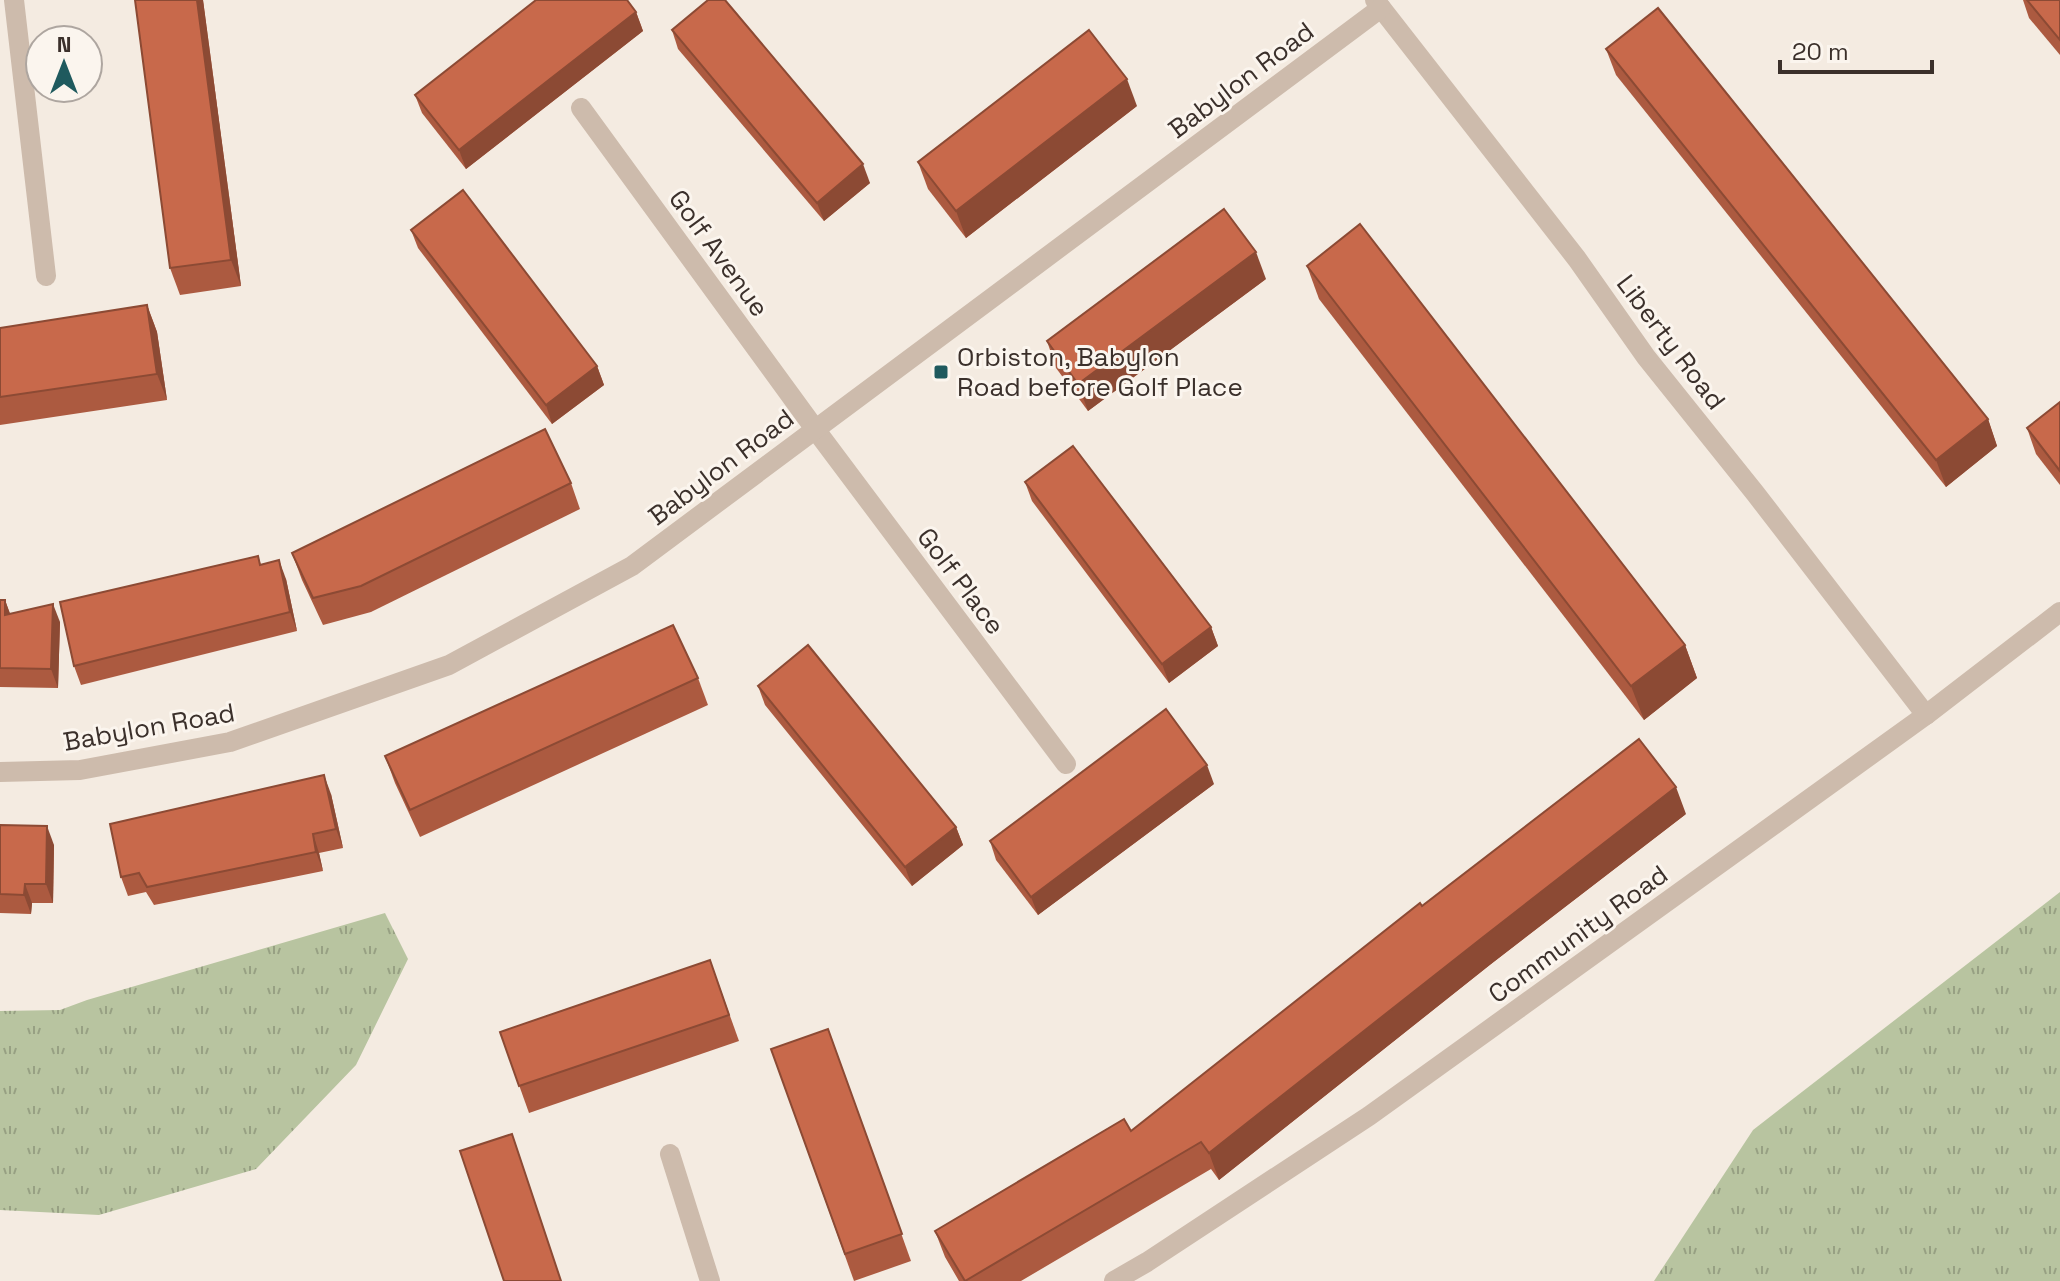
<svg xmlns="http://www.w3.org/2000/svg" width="2060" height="1281" font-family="'Space Grotesk',sans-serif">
	<defs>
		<pattern id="grass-tufts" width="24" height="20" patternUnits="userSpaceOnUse" patternTransform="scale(2)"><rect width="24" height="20" fill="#b8c4a0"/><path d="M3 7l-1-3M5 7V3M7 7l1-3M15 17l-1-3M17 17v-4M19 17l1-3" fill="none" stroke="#97a083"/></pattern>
	</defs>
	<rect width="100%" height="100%" fill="#f4ebe1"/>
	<g fill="url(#grass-tufts)">
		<polygon points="2060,892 2060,1281 1654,1281 1753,1130"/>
		<polygon points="385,913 408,959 356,1065 256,1169 99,1215 0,1210 0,1011 60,1010 87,1000"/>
	</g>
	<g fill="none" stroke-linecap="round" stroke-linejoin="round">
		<g stroke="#cdbbac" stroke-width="20">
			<polyline points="14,0 46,276"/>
			<polyline points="1375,0 1577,259 1646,357 1755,493 1926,715"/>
			<polyline points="581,108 815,429 1066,764"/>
			<polyline points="0,772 80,770 230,742 449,665 632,566 1381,8"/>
			<polyline points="670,1154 710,1281"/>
			<polyline points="1114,1281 1147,1262 1369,1116 1465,1047 1926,715 2060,612"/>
		</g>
	</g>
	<g fill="#ac5a40">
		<polygon points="203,0 241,286 180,295 170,268"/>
		<polygon points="2023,0 2060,0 2060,55 2029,18"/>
		<polygon points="636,12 643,31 466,169 422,113 415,95"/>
		<polygon points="672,30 870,183 824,221 678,49"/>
		<polygon points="1606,49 1988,419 1997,446 1946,487 1616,75"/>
		<polygon points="1137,106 966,238 928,189 918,162"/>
		<polygon points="411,230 597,366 604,385 552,424 418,248"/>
		<polygon points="1307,266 1685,645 1697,678 1644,720 1319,299"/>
		<polygon points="1266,279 1088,411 1056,368 1047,341"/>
		<polygon points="147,305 157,332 167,400 0,425 0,328"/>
		<polygon points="2060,402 2060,485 2036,454 2027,428"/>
		<polygon points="1025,482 1211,627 1218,646 1169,683 1032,501"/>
		<polygon points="571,483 580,509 371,612 323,625 302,580 292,553"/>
		<polygon points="258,556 261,565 286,579 297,631 81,685 74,666"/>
		<polygon points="0,600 5,600 10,614 60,622 58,688 0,687"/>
		<polygon points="698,678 708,705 420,837 395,783 385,756"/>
		<polygon points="758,686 956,827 963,845 912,886 765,705"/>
		<polygon points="1214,784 1038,915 996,860 990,841"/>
		<polygon points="331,794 343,848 319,853 323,871 154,905 146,892 128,896 121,877"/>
		<polygon points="1686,814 1491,964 1219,1180 1211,1169 1021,1281 959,1281 945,1257 935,1231 1131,1131 1422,906"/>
		<polygon points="0,825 54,845 53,903 32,903 31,914 0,913"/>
		<polygon points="710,960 739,1041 529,1113 500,1032"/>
		<polygon points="828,1029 911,1261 854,1281 771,1049"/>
	</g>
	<g fill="#8c4a34">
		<polygon points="197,0 203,0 241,286 231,260"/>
		<polygon points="636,12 643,31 466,169 459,150"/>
		<polygon points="1127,79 1137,106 966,238 956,211"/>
		<polygon points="863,164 870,183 824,221 817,203"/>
		<polygon points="1256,252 1266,279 1088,411 1078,384"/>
		<polygon points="147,305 157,332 167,400 157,374"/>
		<polygon points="597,366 604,385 552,424 546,405"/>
		<polygon points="1988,419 1997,446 1946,487 1936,460"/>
		<polygon points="279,560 286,579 297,631 290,612"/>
		<polygon points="5,600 12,619 5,615"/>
		<polygon points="53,604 60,622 58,688 51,669"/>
		<polygon points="1211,627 1218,646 1169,683 1162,664"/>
		<polygon points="1685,645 1697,678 1644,720 1631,686"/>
		<polygon points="1207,765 1214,784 1038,915 1031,897"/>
		<polygon points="324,775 331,794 343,848 336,829"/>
		<polygon points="1676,787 1686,814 1491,964 1219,1180 1209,1153 1482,938"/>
		<polygon points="47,826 54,845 53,903 46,884"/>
		<polygon points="956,827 963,845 912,886 905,867"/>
		<polygon points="313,834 319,853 323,871 316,852"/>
		<polygon points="25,884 32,903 31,914 24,895"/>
	</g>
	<g fill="#c8694b" stroke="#8c4a34" stroke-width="2">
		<polygon points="135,0 197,0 231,260 170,268"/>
		<polygon points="536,0 627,0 636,12 459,150 415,95"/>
		<polygon points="708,0 725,0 863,164 817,203 672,30"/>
		<polygon points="2027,0 2060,0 2060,40"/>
		<polygon points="1658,8 1988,419 1936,460 1606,49"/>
		<polygon points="1089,30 1127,79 956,211 918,162"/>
		<polygon points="463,190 597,366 546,405 411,230"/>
		<polygon points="1224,209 1256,252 1078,384 1047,341"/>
		<polygon points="1360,224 1685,645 1631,686 1307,266"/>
		<polygon points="147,305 157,374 0,397 0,328"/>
		<polygon points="2060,402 2060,471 2027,428"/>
		<polygon points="545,429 571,483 361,586 313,598 292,553"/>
		<polygon points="1073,446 1211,627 1162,664 1025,482"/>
		<polygon points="258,556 260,565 279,560 290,612 74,666 60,602"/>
		<polygon points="0,600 5,600 5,615 53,604 51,669 0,668"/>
		<polygon points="673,625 698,678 410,810 385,756"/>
		<polygon points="808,645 956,827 905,867 758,686"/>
		<polygon points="1166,709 1207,765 1031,897 990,841"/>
		<polygon points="1639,739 1676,787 1482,938 1209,1153 1201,1142 965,1281 935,1231 1124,1119 1131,1131 1420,903 1422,906"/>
		<polygon points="324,775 336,829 313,834 316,852 147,887 139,873 121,877 110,824"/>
		<polygon points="0,825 47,826 46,884 25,884 24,895 0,894"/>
		<polygon points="710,960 729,1015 519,1086 500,1032"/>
		<polygon points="828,1029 902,1234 845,1254 771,1049"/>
		<polygon points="512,1134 561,1281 504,1281 460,1151"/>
	</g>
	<rect fill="#1f5a5e" stroke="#fbf5ee" stroke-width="3" x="933" y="364" width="16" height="16" rx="4"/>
	<g text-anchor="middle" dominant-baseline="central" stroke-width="6" stroke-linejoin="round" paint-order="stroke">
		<g font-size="26" fill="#3b302b" stroke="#fbf5ee">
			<text transform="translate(1241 80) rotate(-37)">Babylon Road</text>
			<text transform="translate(719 253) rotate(54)">Golf Avenue</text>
			<text transform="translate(1671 342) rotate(53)">Liberty Road</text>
			<text transform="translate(721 467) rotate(-37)">Babylon Road</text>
			<text transform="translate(961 581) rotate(53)">Golf Place</text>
			<text transform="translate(149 727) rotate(-10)">Babylon Road</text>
			<text transform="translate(1578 934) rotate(-36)">Community Road</text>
		</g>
		<g font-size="26" fill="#3b302b" stroke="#fbf5ee" text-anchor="start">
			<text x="957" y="357">Orbiston, Babylon<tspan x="957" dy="30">Road before Golf Place</tspan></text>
		</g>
	</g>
	<g transform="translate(64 64)"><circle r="38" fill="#fbf5ee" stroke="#aea6a0" stroke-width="2"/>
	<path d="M0-6L14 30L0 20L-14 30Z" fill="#1f5a5e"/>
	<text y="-12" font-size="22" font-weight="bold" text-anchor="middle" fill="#3b302b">N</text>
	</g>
	<path d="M1780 60v12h152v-12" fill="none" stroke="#3b302b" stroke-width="4"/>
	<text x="1792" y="60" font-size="24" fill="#3b302b" stroke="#fbf5ee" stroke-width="6" paint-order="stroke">20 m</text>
</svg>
